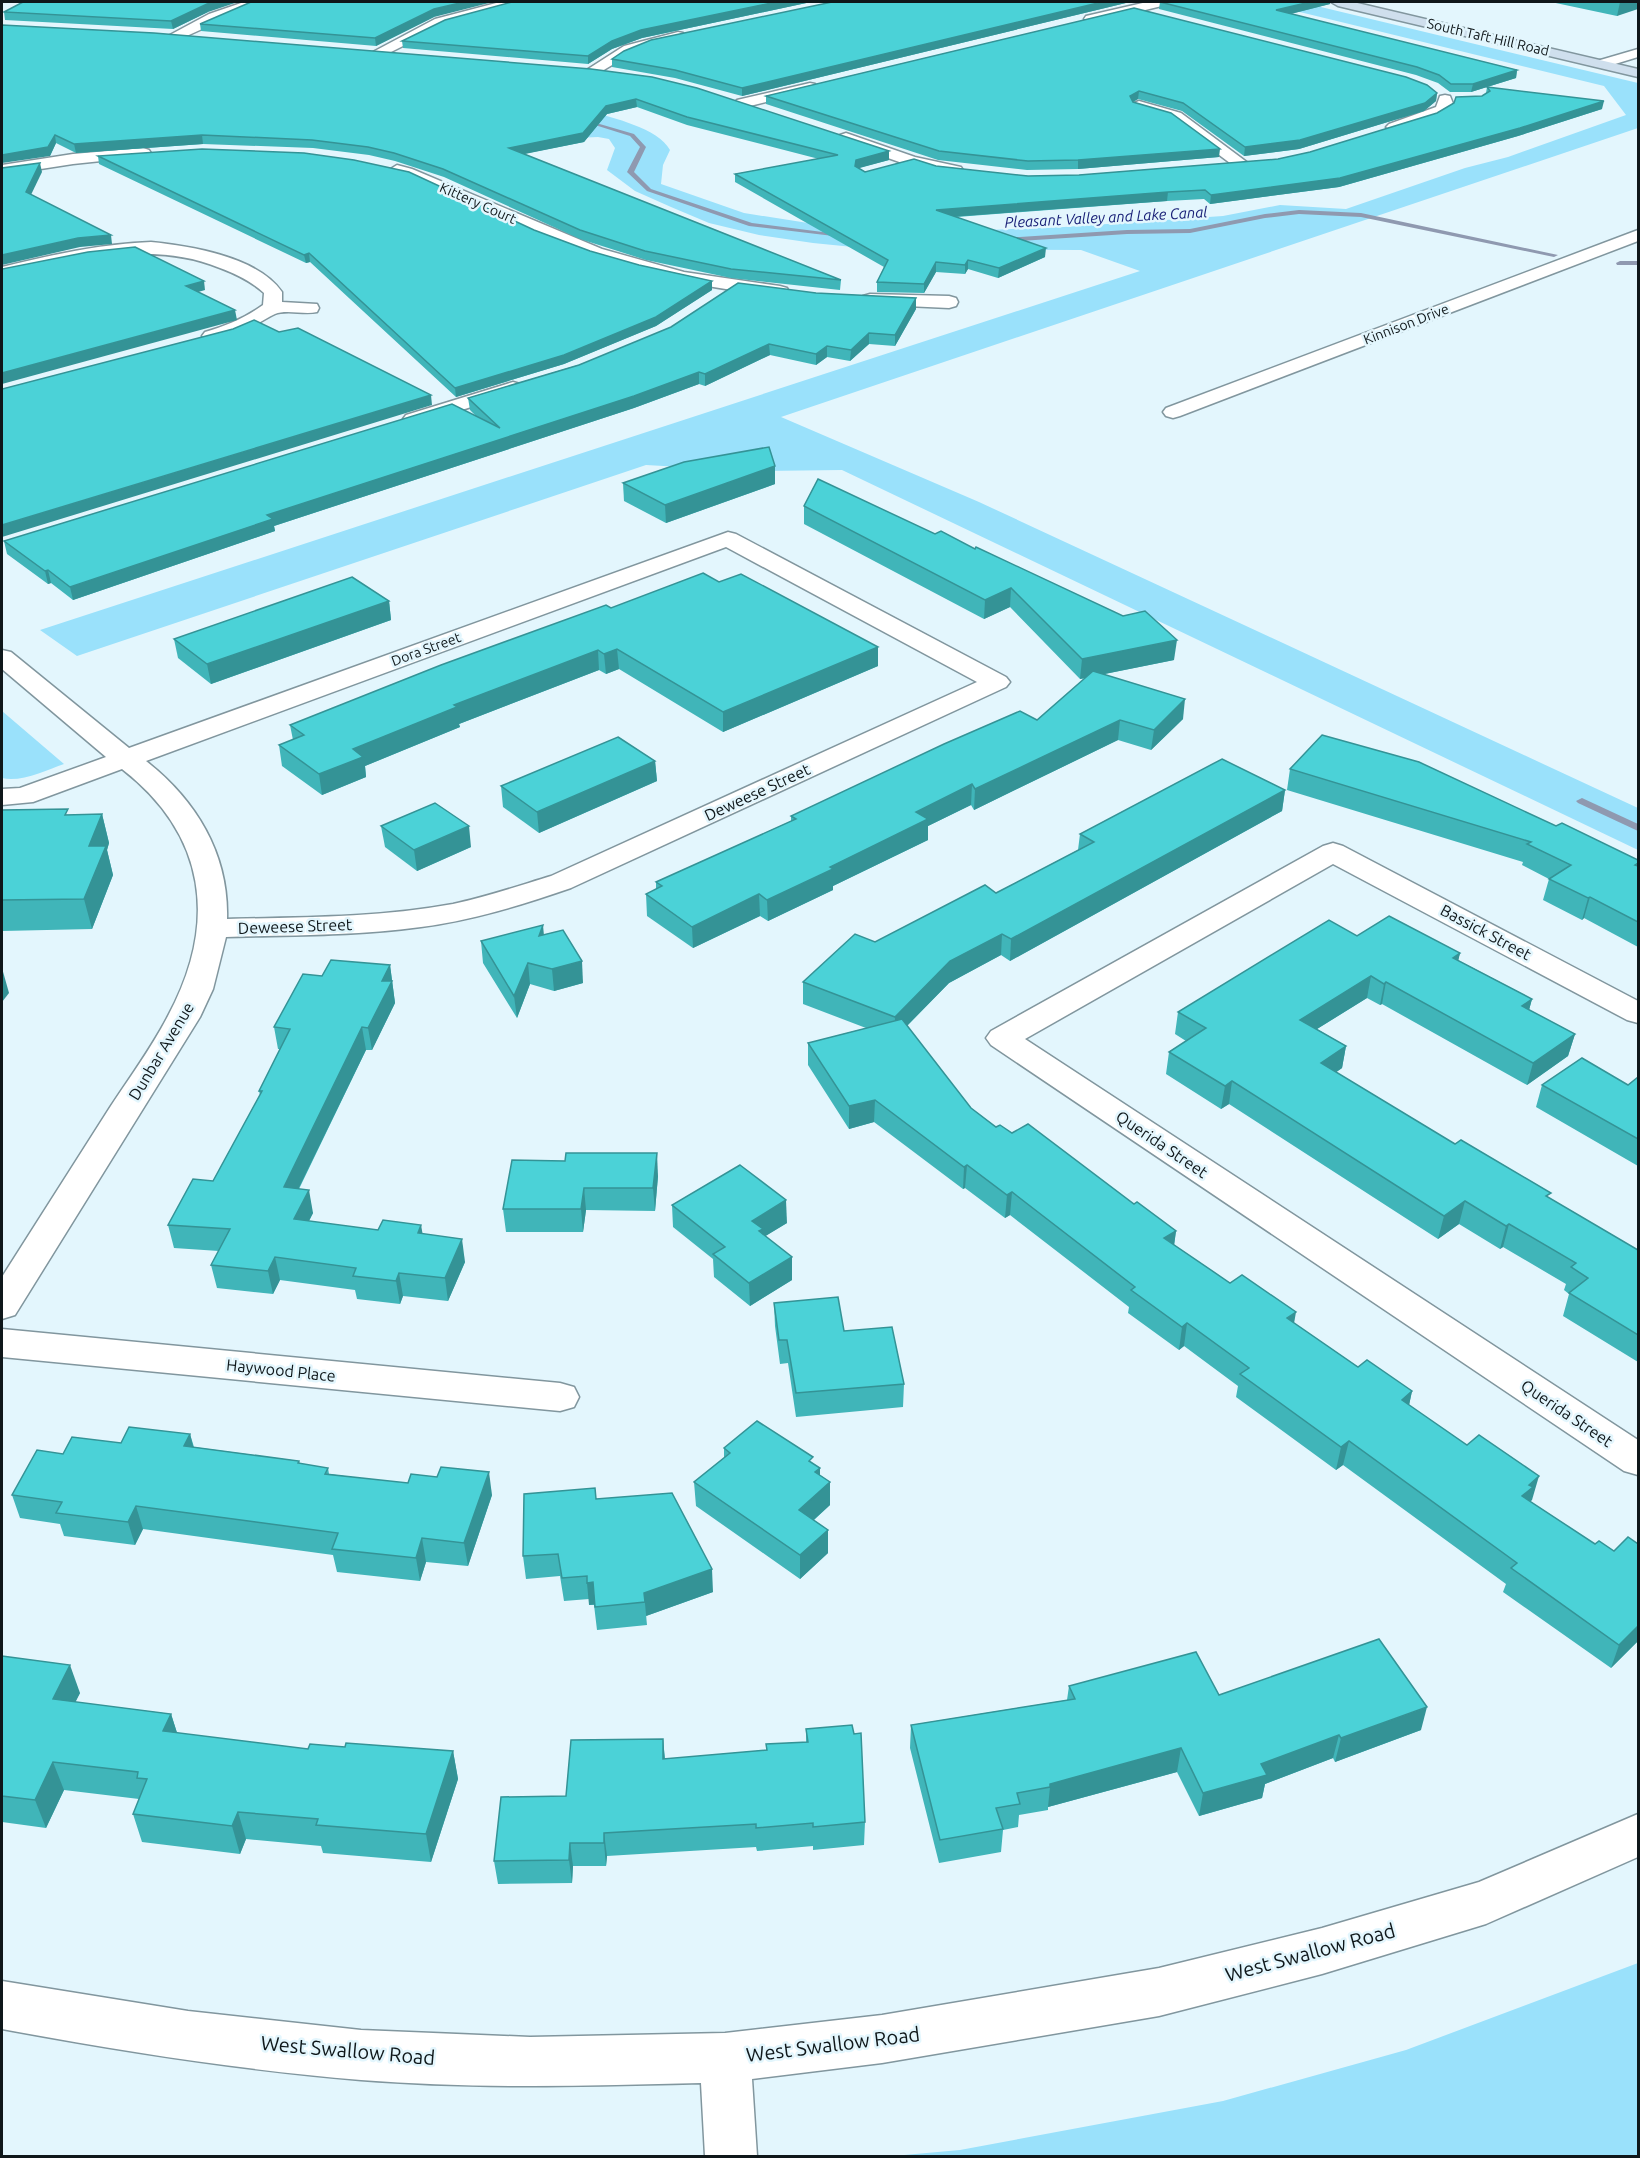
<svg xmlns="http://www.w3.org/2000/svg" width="1640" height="2158" font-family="Ubuntu,sans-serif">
	<rect width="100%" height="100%" fill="#e3f6fd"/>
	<g fill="#9ae1fb">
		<path d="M1259,2H1300L1638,83V128L781,417L979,502L1638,808V850L842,470L751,471L646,465L77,656L40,630L1140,271L1081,250L873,249L813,243L759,235L709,223L671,207L635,191L607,170L615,148L609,139L598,137L553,139L589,111C613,118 658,128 670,150L663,165L661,184L744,213L827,226L965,231L1064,227L1223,216L1280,205L1346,209L1465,168L1508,157L1626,115L1604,86Z"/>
		<path d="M2,711L64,764C47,770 20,783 2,778Z"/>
		<polygon points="1638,1963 1638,2156 893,2156 960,2150 1223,2101 1406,2050"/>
	</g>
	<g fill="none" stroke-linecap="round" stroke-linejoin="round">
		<g fill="#8f99b0" fill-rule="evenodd">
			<polygon points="579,118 634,134 646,147 634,172 651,189 752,223 846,235 842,237 749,226 647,191 627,172 640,147 630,136 579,120"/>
			<polygon points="1299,210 1361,213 1558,255 1554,257 1361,217 1299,214 1265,218 1190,233 1127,234 1005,242 1001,240 1005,238 1127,230 1190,229 1265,214"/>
			<polygon points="1620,261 1638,261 1638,265 1617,265 1616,263"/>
			<polygon points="1582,798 1638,824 1638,831 1578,803 1576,801"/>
		</g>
		<g stroke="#81969e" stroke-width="3">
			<g id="street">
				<polygon points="244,2 262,2 180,39 175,40 168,36 209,14"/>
				<polygon points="500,2 520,2 518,5 445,25 383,56 373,56 371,53 435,19"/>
				<polygon points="1147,2 1168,2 1166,5 1091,23 1084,19 1086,16"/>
				<polygon points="678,32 683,33 685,36 683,39 634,52 597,74 587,74 585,71 624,46"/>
				<polygon points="1638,49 1638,57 1602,68 1595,64 1597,61"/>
				<polygon points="810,83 815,84 817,87 815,90 742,108 734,103 737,100"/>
				<polygon points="1445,95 1450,96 1454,106 1446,113 1394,132 1386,127 1389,124 1436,107 1440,96"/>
				<polygon points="1139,101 1181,113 1248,163 1246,166 1234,166 1171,119 1134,109 1131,106 1134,103"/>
				<polygon points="846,133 915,157 961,167 963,170 955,175 905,164 840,141 838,138 840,135"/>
				<polygon points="143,148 149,150 151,153 149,156 73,164 2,175 2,165 73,154"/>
				<polygon points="397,165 412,169 602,249 684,272 780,286 787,288 789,292 787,296 780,298 683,282 590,257 391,173 389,170"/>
				<polygon points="1638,230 1638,241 1180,416 1173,418 1166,416 1163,412 1166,408"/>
				<path d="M151,242C191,246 258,257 282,292V302L317,304L319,308L317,312C304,315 286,309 275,314C254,324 229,346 205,340L202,336L205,332C226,326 245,318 263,305L264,293C251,281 236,274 220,268C147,238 74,264 2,277V267C51,255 100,244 151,242Z"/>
				<polygon points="870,294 949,296 956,298 958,302 956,306 949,308 863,304 861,300 863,296"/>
				<polygon points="513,382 520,384 523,388 520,392 413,425 406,423 403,419 406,415"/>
				<path d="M728,532L736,534L1006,677L1010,682L1006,687L571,888C522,905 473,920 421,927C357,936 291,935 226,937L213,989L200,1017L15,1315L2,1319V1277C37,1222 72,1167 107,1112C127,1081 151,1049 168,1016C218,923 207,835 122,769L33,802L2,805V789L20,788L106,757L2,669V650L11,652L129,748ZM726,547L977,682L551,876C518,886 486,897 453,904C378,918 302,917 227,919C229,854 196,800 146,761Z"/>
				<polygon points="1333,843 1343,846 1638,1001 1638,1023 1627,1020 1333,864 1025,1039 1638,1440 1638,1475 1624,1471 991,1045 986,1038 991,1031 1323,846"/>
				<polygon points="2,1329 560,1383 574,1387 579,1397 574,1407 560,1411 2,1357"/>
				<path d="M1638,1814V1857L1486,1924L1322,1974L1159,2016L882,2063L752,2079L757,2156H705L701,2083C588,2086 474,2089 361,2080C241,2070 120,2051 2,2029V1981L188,2011L361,2030L530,2037L725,2033L882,2015L1159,1968L1322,1928L1479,1882Z"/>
			</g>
		</g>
		<g stroke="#81969e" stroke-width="3">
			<polygon id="secondary" points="1331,2 1353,2 1638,69 1638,77 1338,6"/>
		</g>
		<use href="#street" fill="#fff" fill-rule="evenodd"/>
		<use href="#secondary" fill="#cfdfed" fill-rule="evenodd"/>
	</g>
	<g fill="#40b5b9">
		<polygon points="512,2 811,2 642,38 612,49 588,64 403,48 402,41"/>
		<polygon points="1130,2 742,96 675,78 612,67 612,59"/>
		<polygon points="1160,2 1330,4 1290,14 1517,70 1516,78 1471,92 1450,92 1438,83 1416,75 1159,9"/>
		<polygon points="1551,2 1638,2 1617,16"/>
		<polygon points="1134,8 1437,93 1436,101 1424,111 1299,149 1244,156 1182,111 1138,99 1133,102 1219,157 1078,169 1027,170 938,160 766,104 766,96"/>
		<polygon points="4,12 208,12 173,29 5,20"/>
		<polygon points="434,17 376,46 201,31 200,24"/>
		<polygon points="2,25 591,69 889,151 889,160 858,168 865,172 936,166 1028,176 1079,175 1278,159 1310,152 1437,113 1482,96 1486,93 1487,87 1602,109 1518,136 1339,187 1210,204 1204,199 1167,201 957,217 1045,257 998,278 968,269 965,274 936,272 924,293 877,292 877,282 884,267 735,182 735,174 819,159 687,125 637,107 607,114 584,142 523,154 841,280 840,290 731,278 646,260 580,239 444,177 395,161 369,155 313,148 203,144 76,153 56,143 50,156"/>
		<polygon points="98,156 534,230 590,251 639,265 712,281 712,290 656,326 564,364 456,397 310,262 306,263 99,164"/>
		<polygon points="816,293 916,298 916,309 895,346 869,344 850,361 827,357 816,365 770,355 705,386 699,384 634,408 274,526 275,531 73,600 51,583 48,584 7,554 4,541 475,415 470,410 468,398"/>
		<polygon points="775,466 775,484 666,523 624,501 623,483"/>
		<polygon points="818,479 1174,660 1104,674 1183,719 1151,750 1118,740 974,810 971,805 928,826 928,840 833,886 833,890 768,921 760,916 693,948 647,916 646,894 656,889 656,882 791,821 791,816 1037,720 1086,678 1080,679 1010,607 984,619 804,524 804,506"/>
		<polygon points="719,582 878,647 878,666 723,732 619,669 606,674 599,670 459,724 460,727 365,766 366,777 322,795 282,766 279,745 293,740 290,725 611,608"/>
		<polygon points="389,601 391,620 211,684 178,658 174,639"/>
		<polygon points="655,761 657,781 539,833 503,807 501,786"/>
		<polygon points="1290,769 1556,826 1638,860 1638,947 1584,918 1582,920 1543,900 1549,879 1522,865 1523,862 1287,790"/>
		<polygon points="1285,790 1282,811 1010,961 1001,955 949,983 907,1026 971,1108 996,1127 1012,1133 1134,1204 1176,1231 1174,1245 1230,1283 1294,1323 1358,1367 1412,1391 1409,1405 1532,1500 1530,1501 1638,1641 1611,1668 1503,1592 1506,1584 1343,1465 1336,1470 1236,1397 1238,1386 1184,1346 1179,1350 1128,1313 1129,1307 1010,1215 1005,1218 965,1188 963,1189 874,1122 849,1129 808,1065 808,1043 866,1028 803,1004 803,982 875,942 996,893 1078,850 1080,834"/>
		<polygon points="2,810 69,815 102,814 109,843 107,850 113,875 92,929 2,931"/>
		<polygon points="381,826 471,847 417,871 385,847"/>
		<polygon points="544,935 583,983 554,991 530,984 517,1018 483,963 481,941"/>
		<polygon points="1357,936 1460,953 1458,960 1532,999 1529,1010 1575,1034 1568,1056 1527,1085 1382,1004 1380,1005 1367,998 1317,1029 1346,1046 1342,1068 1336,1072 1455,1144 1638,1250 1638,1362 1563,1316 1569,1294 1564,1290 1566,1284 1503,1247 1500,1249 1459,1224 1438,1239 1229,1104 1221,1109 1166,1074 1169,1052 1186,1041 1175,1034 1178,1012"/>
		<polygon points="390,965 395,1003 372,1050 366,1050 299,1189 313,1213 309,1221 378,1230 422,1234 465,1262 448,1301 403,1296 400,1304 357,1299 355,1290 280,1280 273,1294 217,1288 211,1265 219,1251 174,1248 168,1225 213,1181 260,1095 259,1091 280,1049 278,1049 274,1027 322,976"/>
		<polygon points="1638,1077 1638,1166 1536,1107 1542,1085 1628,1085"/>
		<polygon points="565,1161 658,1176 655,1211 586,1210 583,1232 506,1232 503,1209"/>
		<polygon points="672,1205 787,1223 765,1236 792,1257 792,1280 750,1306 714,1277 713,1259 673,1227"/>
		<polygon points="774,1303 844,1331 904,1384 903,1407 796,1417 788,1363 780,1364 775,1326"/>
		<polygon points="190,1434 194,1447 299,1461 300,1464 328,1468 329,1474 492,1495 468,1566 426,1562 420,1581 337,1572 333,1555 143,1529 135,1545 64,1536 60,1524 20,1518 12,1495 63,1454 121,1443"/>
		<polygon points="724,1448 820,1475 830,1482 830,1505 814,1520 828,1530 828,1553 800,1579 696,1506 694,1482 724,1458"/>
		<polygon points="596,1499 713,1592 646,1616 647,1625 597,1630 594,1605 589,1605 589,1599 564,1601 560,1576 526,1579 523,1556"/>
		<polygon points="2,1656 80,1693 75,1702 171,1714 177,1733 308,1749 345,1747 453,1751 458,1779 431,1862 323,1853 321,1846 246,1839 240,1854 142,1842 133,1814 139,1799 64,1790 46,1828 2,1822"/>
		<polygon points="1069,1686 1219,1695 1421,1730 1335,1762 1333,1758 1265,1784 1262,1798 1199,1816 1177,1772 1048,1807 1048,1810 1019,1815 1018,1827 1003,1830 1001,1852 939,1863 910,1748 911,1725 1067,1700"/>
		<polygon points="806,1729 865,1822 864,1845 813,1850 813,1846 757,1851 756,1847 607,1856 606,1866 573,1866 572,1883 498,1884 494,1861 566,1796 663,1739 665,1759 766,1750 766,1744 806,1742"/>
	</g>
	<g fill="#349396">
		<polygon points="216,2 238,2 208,12 173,29 171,21 207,4"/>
		<polygon points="464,2 493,2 434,17 376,46 375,38 434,9"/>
		<polygon points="776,2 811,2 642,38 612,49 588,64 588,56 612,41 641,30"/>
		<polygon points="1102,2 1136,2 1130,2 742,96 742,88"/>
		<polygon points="1310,2 1330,2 1330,4 1275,18 1276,10"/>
		<polygon points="1620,2 1638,2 1638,9 1617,16"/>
		<polygon points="1517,70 1516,78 1471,92 1473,84"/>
		<polygon points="1139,91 1138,99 1129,104 1130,96"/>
		<polygon points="1437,93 1436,101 1424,111 1299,149 1244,156 1245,147"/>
		<polygon points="636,99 637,107 607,114 584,142 510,157 509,148 606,106"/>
		<polygon points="1604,101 1602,109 1518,136 1339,187 1210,204 1211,195"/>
		<polygon points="55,135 56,143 50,156 2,163 2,155"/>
		<polygon points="202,135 203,144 76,153 74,144"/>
		<polygon points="1220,149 1219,157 1078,169 1078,160"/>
		<polygon points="889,151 889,160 856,169 855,166 856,160"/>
		<polygon points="40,163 42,172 28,201 26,192"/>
		<polygon points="1168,192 1167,201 936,218 936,210"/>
		<polygon points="111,235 112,244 80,247 2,265 2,255 78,238"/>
		<polygon points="1046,248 1045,257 998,278 999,268"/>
		<polygon points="309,253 310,262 306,263 304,255"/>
		<polygon points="968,260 968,269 965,274 965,265"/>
		<polygon points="936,262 936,272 924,293 924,284"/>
		<polygon points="204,281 205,290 188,295 186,286"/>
		<polygon points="712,281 712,290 656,326 564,364 456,397 455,388"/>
		<polygon points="916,298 916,309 895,346 895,335"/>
		<polygon points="235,310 237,320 2,384 2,373"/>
		<polygon points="869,333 869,344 850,361 851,350"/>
		<polygon points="769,344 770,355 705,386 705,374"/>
		<polygon points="827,346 827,357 816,365 816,354"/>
		<polygon points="699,372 699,384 634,408 274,526 275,531 73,600 70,587 267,515"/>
		<polygon points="431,395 432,405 2,537 2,525"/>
		<polygon points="775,466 775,484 666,523 665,505"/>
		<polygon points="48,570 51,583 48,584 45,571"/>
		<polygon points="1011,588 1010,607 984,619 985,600"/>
		<polygon points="389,601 391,620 211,684 207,664"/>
		<polygon points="1177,640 1174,660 1080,679 1082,659"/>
		<polygon points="878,647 878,666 723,732 723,712"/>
		<polygon points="617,649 619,669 606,674 604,654"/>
		<polygon points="598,650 599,670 459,724 460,727 365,766 366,777 322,795 319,774 353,749 454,705"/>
		<polygon points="1185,699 1183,719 1151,750 1154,730"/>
		<polygon points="1120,720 1118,740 974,810 975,789"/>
		<polygon points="655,761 657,781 539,833 537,812"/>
		<polygon points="972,784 971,805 928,826 928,840 833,886 833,890 768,921 767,900 830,867 916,812"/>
		<polygon points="1285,790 1282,811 1010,961 1011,939"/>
		<polygon points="102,814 109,843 107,850 113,875 92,929 84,899 89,846"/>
		<polygon points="469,826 471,847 417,871 414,850"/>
		<polygon points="759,894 760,916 693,948 692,927"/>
		<polygon points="1590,897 1584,918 1582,920 1588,898"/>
		<polygon points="543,925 545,947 539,936"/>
		<polygon points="1002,934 1001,955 949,983 894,1039 895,1017 950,961"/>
		<polygon points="1460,953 1455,975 1453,958"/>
		<polygon points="582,961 583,983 554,991 552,969"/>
		<polygon points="528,963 530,984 517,1018 514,996"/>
		<polygon points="390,965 395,1003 372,1050 368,1028 382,981"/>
		<polygon points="2,968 9,993 2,1002"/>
		<polygon points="1371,976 1367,998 1296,1042 1300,1020"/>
		<polygon points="1386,982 1382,1004 1380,1005 1384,984"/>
		<polygon points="1532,999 1526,1021 1522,1006"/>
		<polygon points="362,1027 366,1050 288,1210 284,1187"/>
		<polygon points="1575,1034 1568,1056 1527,1085 1533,1063"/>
		<polygon points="1346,1046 1342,1068 1317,1086 1321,1063"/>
		<polygon points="1232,1081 1229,1104 1221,1109 1225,1086"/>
		<polygon points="875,1100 874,1122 849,1129 849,1106"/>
		<polygon points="657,1153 658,1176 655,1211 653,1188"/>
		<polygon points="967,1165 965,1188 963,1189 964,1167"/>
		<polygon points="584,1188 586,1210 583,1232 581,1209"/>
		<polygon points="309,1190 313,1213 298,1242 294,1219"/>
		<polygon points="1012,1192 1010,1215 1005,1218 1007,1195"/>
		<polygon points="786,1200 787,1223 764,1237 752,1221"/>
		<polygon points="1465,1201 1459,1224 1438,1239 1444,1216"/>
		<polygon points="1509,1224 1503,1247 1500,1249 1506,1226"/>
		<polygon points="421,1225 425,1247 418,1233"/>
		<polygon points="1176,1231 1173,1253 1164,1238"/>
		<polygon points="462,1239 465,1262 448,1301 445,1278"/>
		<polygon points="275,1257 280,1280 273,1294 268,1271"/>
		<polygon points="792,1257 792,1280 750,1306 749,1283"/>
		<polygon points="399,1273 403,1296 400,1304 396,1281"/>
		<polygon points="1296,1312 1292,1335 1287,1318"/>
		<polygon points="1187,1323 1184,1346 1179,1350 1182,1327"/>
		<polygon points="1412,1391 1407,1415 1402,1400"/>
		<polygon points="190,1434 196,1458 184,1446"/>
		<polygon points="1349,1441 1343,1465 1336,1470 1341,1447"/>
		<polygon points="820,1468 820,1491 815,1472"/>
		<polygon points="489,1472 492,1495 468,1566 464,1543"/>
		<polygon points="1539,1476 1532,1500 1527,1504 1522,1496 1529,1485"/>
		<polygon points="830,1482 830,1505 799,1533 799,1510"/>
		<polygon points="136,1506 143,1529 135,1545 128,1522"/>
		<polygon points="828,1530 828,1553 800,1579 800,1555"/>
		<polygon points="422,1538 426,1562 420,1581 416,1558"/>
		<polygon points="712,1569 713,1592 646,1616 647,1625 644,1593"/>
		<polygon points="593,1582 596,1604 589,1605 587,1583"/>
		<polygon points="1638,1626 1638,1641 1611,1668 1619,1645"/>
		<polygon points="70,1665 80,1693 63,1727 53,1699"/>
		<polygon points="1427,1707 1421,1730 1335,1762 1341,1738"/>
		<polygon points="171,1714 180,1742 163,1731"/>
		<polygon points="1339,1735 1333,1758 1265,1784 1262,1798 1199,1816 1203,1793 1261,1764"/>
		<polygon points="663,1739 665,1762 663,1759"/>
		<polygon points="1181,1748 1177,1772 1048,1807 1050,1787 1050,1784"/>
		<polygon points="453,1751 458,1779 431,1862 426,1834"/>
		<polygon points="53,1762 64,1790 46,1828 35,1800"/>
		<polygon points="238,1812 246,1839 240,1854 232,1826"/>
		<polygon points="604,1833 607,1856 606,1866 604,1843"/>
		<polygon points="570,1843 573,1866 572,1883 569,1860"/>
	</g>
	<g fill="#4bd2d7" stroke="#349396" stroke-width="1.5">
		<polygon points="23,2 216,2 207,4 171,21 4,12"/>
		<polygon points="251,2 464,2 434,9 375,38 200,24"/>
		<polygon points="512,2 776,2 641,30 612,41 588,56 402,41 445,20"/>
		<polygon points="832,2 1102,2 742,88 675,70 612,59 624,51 651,40"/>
		<polygon points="1160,2 1310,2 1276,10 1517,70 1473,84 1451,84 1439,75 1417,67"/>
		<polygon points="1134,8 1406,77 1427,85 1437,93 1425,103 1300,140 1245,147 1183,103 1139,91 1130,96 1133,102 1171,113 1220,149 1078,160 1028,161 939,151 766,96"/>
		<polygon points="2,25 154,33 591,69 652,77 697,88 889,151 856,160 855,166 865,172 914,159 936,166 1028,176 1079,175 1278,159 1310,152 1437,113 1454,103 1456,97 1482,96 1490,91 1487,87 1604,101 1520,128 1340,178 1211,195 1205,190 1168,192 936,210 1046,248 999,268 968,260 965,265 936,262 924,284 877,282 888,260 735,174 838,155 687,117 636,99 606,106 583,133 509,148 841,280 731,269 645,251 580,230 443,169 394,153 368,147 312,140 202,135 74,144 55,135 48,147 2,155"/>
		<polygon points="202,149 304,153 354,160 409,172 534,230 590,251 639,265 712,281 656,317 564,355 455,388 309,253 304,255 98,156"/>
		<polygon points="40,163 26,192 111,235 78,238 2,255 2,168"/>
		<polygon points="135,247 204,281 186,286 235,310 2,373 2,269 88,252"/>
		<polygon points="738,283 816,293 916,298 895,335 869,333 851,350 827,346 816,354 769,344 705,374 699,372 634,396 267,515 273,519 70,587 48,570 45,571 4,541 452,404 500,428 468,398 579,365 671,327"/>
		<polygon points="254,320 279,332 298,328 431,395 2,525 2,389 233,329"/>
		<polygon points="769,447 775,466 665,505 623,483 684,462"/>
		<polygon points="818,479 935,534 941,531 975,549 976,547 1123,616 1145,611 1177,640 1082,659 1011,588 985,600 804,506"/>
		<polygon points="703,573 719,582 741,574 878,647 723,712 617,649 604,654 598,650 454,705 457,707 353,749 363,757 319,774 279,745 304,735 290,725 441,665 606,605 611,608"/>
		<polygon points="352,577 389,601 207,664 174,639"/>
		<polygon points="1093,671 1185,699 1154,730 1120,720 975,789 972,784 916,812 928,819 830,867 833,869 767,900 759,894 692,927 646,894 662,886 656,882 796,819 791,816 944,744 1020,711 1037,720"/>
		<polygon points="1322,735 1419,762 1556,826 1562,823 1638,860 1638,863 1635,865 1638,866 1638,922 1590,897 1588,898 1549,879 1571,865 1527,844 1531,842 1290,769"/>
		<polygon points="618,737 655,761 537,812 501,786"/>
		<polygon points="1222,759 1285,790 1011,939 1002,934 950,961 895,1017 803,982 855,934 875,942 985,885 996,893 1094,842 1080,834"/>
		<polygon points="435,803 469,826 414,850 381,826"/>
		<polygon points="68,809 65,815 102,814 89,846 106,846 84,899 2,900 2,810"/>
		<polygon points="1389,916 1460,953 1453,958 1532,999 1522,1006 1575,1034 1533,1063 1386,982 1384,984 1371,976 1300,1020 1346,1046 1321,1063 1455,1144 1461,1140 1551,1193 1546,1196 1638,1250 1638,1335 1569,1293 1588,1278 1571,1267 1576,1263 1509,1224 1506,1226 1465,1201 1444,1216 1232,1081 1225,1086 1169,1052 1206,1028 1178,1012 1329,920 1357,936"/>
		<polygon points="543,925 539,936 563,930 582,961 552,969 528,963 514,996 481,941"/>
		<polygon points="331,960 390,965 382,981 392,981 368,1028 362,1027 284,1187 309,1190 294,1219 378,1230 383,1220 421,1225 418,1233 462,1239 445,1278 399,1273 396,1281 353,1276 356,1268 275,1257 268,1271 211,1265 230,1229 168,1225 193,1179 213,1181 262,1091 259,1091 290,1029 274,1027 303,974 322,976"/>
		<polygon points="902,1019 971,1108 996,1127 1000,1125 1012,1133 1028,1124 1134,1204 1137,1202 1176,1231 1164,1238 1230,1283 1242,1275 1296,1312 1287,1318 1358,1367 1367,1360 1412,1391 1402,1400 1467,1445 1479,1435 1539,1476 1529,1485 1533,1487 1522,1496 1595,1544 1599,1541 1614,1551 1628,1537 1638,1544 1638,1626 1619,1645 1511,1568 1517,1563 1349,1441 1341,1447 1240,1374 1249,1368 1187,1323 1182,1327 1131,1290 1135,1287 1012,1192 1007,1195 967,1165 964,1167 875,1100 849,1106 808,1043"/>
		<polygon points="1582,1058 1628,1085 1638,1077 1638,1139 1542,1085"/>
		<polygon points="566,1153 657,1153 653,1188 584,1188 581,1209 503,1209 512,1160 565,1161"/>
		<polygon points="740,1165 786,1200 752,1221 763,1229 759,1231 792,1257 749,1283 713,1254 725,1247 672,1205"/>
		<polygon points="838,1297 844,1331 892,1327 904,1384 796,1393 787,1340 779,1340 774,1303"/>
		<polygon points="757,1421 813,1457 809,1461 820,1468 815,1472 830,1482 799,1510 828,1530 800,1555 694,1482 730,1453 724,1448"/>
		<polygon points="129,1427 190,1434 184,1446 299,1461 298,1463 328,1468 325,1474 408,1483 411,1474 437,1477 441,1467 489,1472 464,1543 422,1538 416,1558 332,1549 338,1533 136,1506 128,1522 56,1513 62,1502 12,1495 37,1450 63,1454 72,1437 121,1443"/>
		<polygon points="595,1488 596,1499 672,1493 712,1569 644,1593 645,1602 595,1607 593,1582 587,1583 587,1576 562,1578 558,1554 523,1556 524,1494"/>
		<polygon points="1379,1639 1427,1707 1341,1738 1339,1735 1261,1764 1267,1775 1203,1793 1181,1748 1050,1784 1050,1787 1017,1793 1020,1804 996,1808 1003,1829 940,1840 911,1725 1075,1699 1069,1686 1196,1652 1219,1695"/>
		<polygon points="2,1656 70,1665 53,1699 171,1714 163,1731 308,1749 310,1744 345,1747 346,1743 453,1751 426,1834 316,1825 318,1819 238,1812 232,1826 133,1814 147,1779 137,1778 138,1772 53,1762 35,1800 2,1796"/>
		<polygon points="852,1725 854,1734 861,1733 865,1822 813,1827 813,1823 756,1828 756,1824 604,1833 604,1843 570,1843 569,1860 494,1861 501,1797 566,1796 571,1740 663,1739 663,1759 767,1750 766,1744 808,1742 806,1729"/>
	</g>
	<g text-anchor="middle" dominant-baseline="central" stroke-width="5" stroke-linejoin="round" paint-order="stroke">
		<g font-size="14" fill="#0f171a" stroke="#e3f6fd">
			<text transform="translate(1488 37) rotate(13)">South Taft Hill Road</text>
			<text transform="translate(478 203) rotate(24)">Kittery Court</text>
			<text transform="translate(1406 324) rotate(-21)">Kinnison Drive</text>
			<text transform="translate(426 649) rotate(-20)">Dora Street</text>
		</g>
		<g font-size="15" font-style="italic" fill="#1a2178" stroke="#e3f6fd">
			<text transform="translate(1106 217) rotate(-3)">Pleasant Valley and Lake Canal</text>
		</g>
		<g font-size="16" fill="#0f171a" stroke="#e3f6fd">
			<text transform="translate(757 792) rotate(-25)">Deweese Street</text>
			<text transform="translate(295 926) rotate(-2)">Deweese Street</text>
			<text transform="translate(1486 932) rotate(28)">Bassick Street</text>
			<text transform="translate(161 1051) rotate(-59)">Dunbar Avenue</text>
			<text transform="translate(1162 1144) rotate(34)">Querida Street</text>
			<text transform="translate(281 1370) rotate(6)">Haywood Place</text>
			<text transform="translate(1567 1413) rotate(34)">Querida Street</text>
		</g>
		<g font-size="20" fill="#0f171a" stroke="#e3f6fd">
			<text transform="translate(1310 1952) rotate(-15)">West Swallow Road</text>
			<text transform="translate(833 2044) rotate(-7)">West Swallow Road</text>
			<text transform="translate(348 2050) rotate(5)">West Swallow Road</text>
		</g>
	</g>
	<rect width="1640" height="2158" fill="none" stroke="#0f171a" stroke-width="6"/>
</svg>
